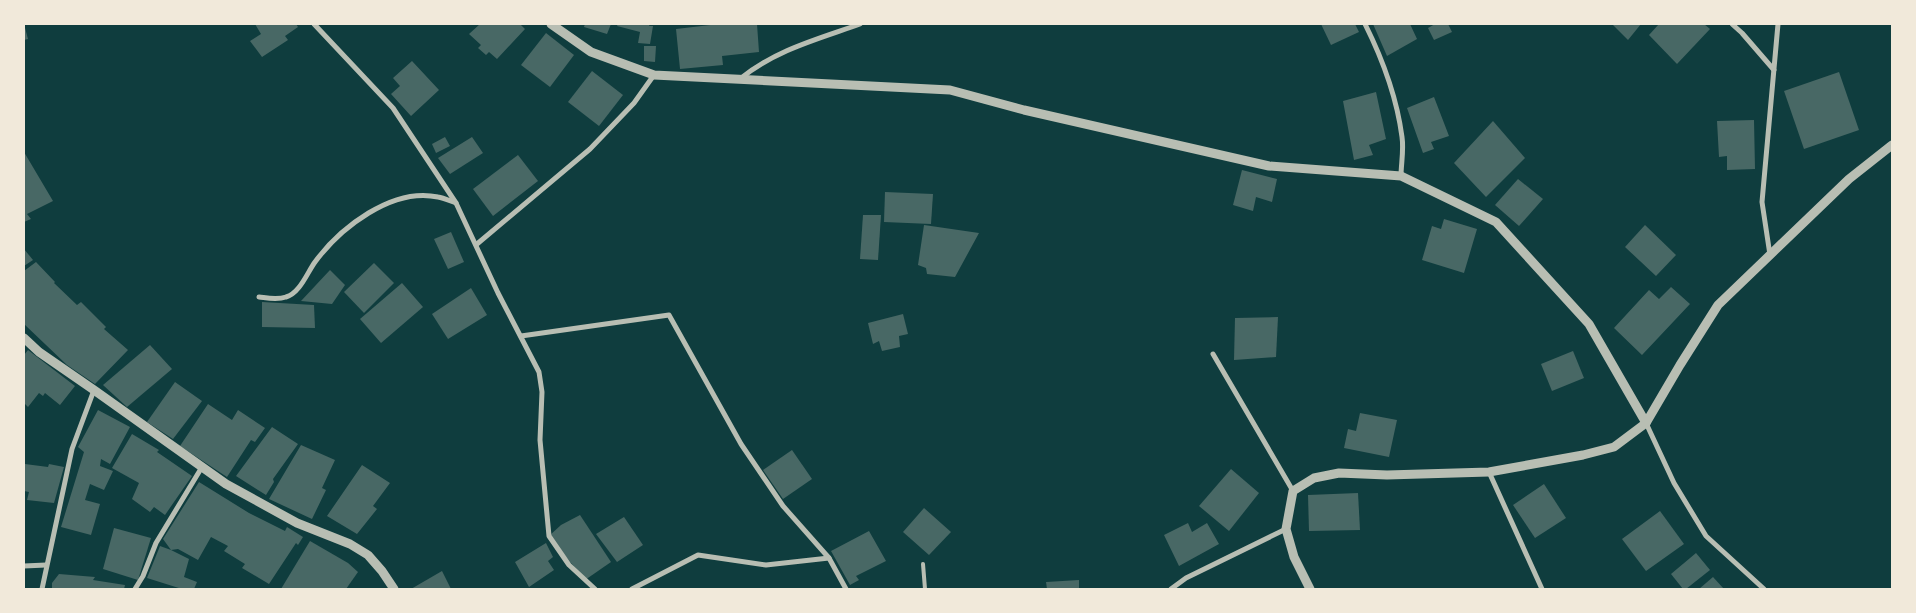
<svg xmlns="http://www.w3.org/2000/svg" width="1916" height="613" font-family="Signika,sans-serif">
	<rect width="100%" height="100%" fill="#0f3d3e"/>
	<g fill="#486865">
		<polygon points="24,24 28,39 24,40"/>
		<polygon points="255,24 296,24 298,27 285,36 288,40 262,57 250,41 261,34"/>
		<polygon points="480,24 520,24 525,29 497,59 489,52 486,55 478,48 481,45 469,34"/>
		<polygon points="585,24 611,24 607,34 584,27"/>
		<polygon points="618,24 650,24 649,26 653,26 650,44 638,43 640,32 617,26"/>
		<polygon points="719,24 757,24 759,52 722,56 723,65 680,69 676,29"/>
		<polygon points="1321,24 1355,24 1359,32 1331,45"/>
		<polygon points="1373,24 1410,24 1417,39 1387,56"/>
		<polygon points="1435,24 1448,24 1452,32 1434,40 1428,28"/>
		<polygon points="1612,24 1641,24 1628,40"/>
		<polygon points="1659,24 1704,24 1710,29 1677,64 1649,35"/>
		<polygon points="546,33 574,55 550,87 521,65"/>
		<polygon points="644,46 656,46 655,62 644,61"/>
		<polygon points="412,61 439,90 411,116 391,94 400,86 393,78"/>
		<polygon points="592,71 623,95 599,126 568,102"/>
		<polygon points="1839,72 1859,130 1804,149 1784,91"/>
		<polygon points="1376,92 1386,139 1369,145 1373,155 1354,160 1343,101"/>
		<polygon points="1434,97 1449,136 1431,142 1434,149 1423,153 1407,108"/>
		<polygon points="1754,120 1755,169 1727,170 1727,156 1719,157 1717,121"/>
		<polygon points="1493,121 1525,158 1486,197 1454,163"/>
		<polygon points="445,137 450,146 436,153 432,144"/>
		<polygon points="472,137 483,153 450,174 438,158"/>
		<polygon points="24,152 53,201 27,214 31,219 24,222"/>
		<polygon points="518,155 538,181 493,216 473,189"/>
		<polygon points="1242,170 1277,179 1272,202 1256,197 1253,211 1233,205"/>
		<polygon points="1518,179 1543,199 1519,226 1495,205"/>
		<polygon points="885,192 933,194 931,224 884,222"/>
		<polygon points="863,215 881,215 878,260 860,259"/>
		<polygon points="1444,219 1477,229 1464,273 1422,260 1432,226 1441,229"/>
		<polygon points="924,225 979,233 955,277 927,274 926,268 918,265"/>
		<polygon points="1645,225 1676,255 1656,276 1625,247"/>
		<polygon points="451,232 464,262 448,269 434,239"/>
		<polygon points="24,249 33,260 24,266"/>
		<polygon points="36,262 55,282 54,283 77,305 81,302 106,327 104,329 128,350 95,384 67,365 24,324 24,271"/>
		<polygon points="374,263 394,283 364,313 344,292"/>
		<polygon points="330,270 345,285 332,304 301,301"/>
		<polygon points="402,283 423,307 381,343 360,319"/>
		<polygon points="1671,287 1690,304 1642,355 1614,328 1649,290 1659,299"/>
		<polygon points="471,288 487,315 448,339 432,314"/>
		<polygon points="262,302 314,305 315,328 262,327"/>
		<polygon points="903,314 908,334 899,336 900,347 882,351 879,341 873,344 868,323"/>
		<polygon points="1278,317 1276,357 1234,360 1235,318"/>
		<polygon points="150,345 172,369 127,407 103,385"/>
		<polygon points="28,350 75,386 60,405 45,393 43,396 39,393 28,407 24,403 24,355"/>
		<polygon points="1573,351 1584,378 1552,391 1541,364"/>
		<polygon points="175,382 202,401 173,439 147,422"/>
		<polygon points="208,404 232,420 238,410 265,428 255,442 251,440 227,477 180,446"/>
		<polygon points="98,410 130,427 110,464 101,459 100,466 113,471 104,490 90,484 85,500 100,504 91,535 61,527 84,452 78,447"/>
		<polygon points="1360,413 1397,420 1389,457 1344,448 1348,429 1356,431"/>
		<polygon points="272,427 298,444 273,479 274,482 266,495 236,476"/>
		<polygon points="132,434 159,450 157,452 192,476 165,515 154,507 150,512 132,499 139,483 112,468"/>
		<polygon points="301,445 335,460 322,488 326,490 312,519 269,499"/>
		<polygon points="792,450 812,479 783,499 763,470"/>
		<polygon points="25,464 48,467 49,464 64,467 54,503 27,500 29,492 24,491"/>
		<polygon points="362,465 390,483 373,506 377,509 357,534 327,516"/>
		<polygon points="1231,469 1259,493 1229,531 1199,506"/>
		<polygon points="199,482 249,513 285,531 287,527 303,537 298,545 296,543 269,584 242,568 245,564 224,551 228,546 211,537 198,560 178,549 171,550 189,559 184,577 197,582 194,589 182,589 147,578 160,546 171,550 163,539"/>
		<polygon points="1544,484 1566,518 1535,538 1513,505"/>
		<polygon points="1358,493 1360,530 1309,531 1308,495"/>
		<polygon points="924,508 951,532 929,555 903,532"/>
		<polygon points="1660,511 1684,544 1646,571 1622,539"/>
		<polygon points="580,515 611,562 585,580 549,536 561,525"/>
		<polygon points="624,517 643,545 617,562 596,534"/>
		<polygon points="1188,523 1192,532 1207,523 1219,544 1179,566 1164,535"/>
		<polygon points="114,528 151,538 138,580 103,569"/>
		<polygon points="869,531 886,561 856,576 859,580 850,585 831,551"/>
		<polygon points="310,541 348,563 358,572 346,589 281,589"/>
		<polygon points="546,543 553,557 548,561 554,570 529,587 515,562"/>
		<polygon points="1696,553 1710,570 1686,589 1683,589 1671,574"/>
		<polygon points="442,571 451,589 411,589"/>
		<polygon points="59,574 95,577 93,580 125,585 124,589 52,589 52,583"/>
		<polygon points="1713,577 1724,589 1699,589"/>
		<polygon points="1079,580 1079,589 1047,589 1046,582"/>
	</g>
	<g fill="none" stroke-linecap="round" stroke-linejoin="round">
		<polyline stroke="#b8beb3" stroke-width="4" points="923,564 925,589"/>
		<g stroke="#b8beb3" stroke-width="5">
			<polyline points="314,24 393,108 456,203 498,293 539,372 542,392 540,440 549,536 569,565 595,589"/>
			<path d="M1365,24C1382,58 1397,99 1402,137C1404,150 1401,164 1401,176"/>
			<polyline points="1732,24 1742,33 1774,70"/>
			<path d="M740,79C775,50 818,39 860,24"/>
			<polyline points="477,244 590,149 634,103 654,75"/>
			<polyline points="1770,255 1762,202 1778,24"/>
			<path d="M259,297C268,298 277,300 286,297C300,293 307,273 315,262C340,228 392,187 438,197C444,198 450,201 456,203"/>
			<polyline points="521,336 669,315 741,444 783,506 829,558 846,589"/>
			<polyline points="1213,354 1293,491"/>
			<polyline points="1646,423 1674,483 1706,536 1764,589"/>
			<polyline points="1489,472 1542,589"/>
			<polyline points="24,566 46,565"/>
			<polyline points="42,589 72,449 94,390"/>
			<polyline points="135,589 143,576 156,543 202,467"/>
			<polyline points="632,589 698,555 766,565 829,558"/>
			<polyline points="1171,589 1186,578 1286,529"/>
		</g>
		<g stroke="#b8beb3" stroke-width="9">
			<polyline points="551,24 591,52 654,75 950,90 1024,110 1269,166 1401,176 1496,222 1589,324 1646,423"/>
			<polyline points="24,338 39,352 94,390 226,484 297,523 350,544 368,555 382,571 394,589"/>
			<polyline points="1310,589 1294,557 1286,529 1293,491 1314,478 1339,473 1387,475 1489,472 1583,455 1614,447 1646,423 1680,365 1718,305 1849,179 1892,145"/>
		</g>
	</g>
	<rect width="1916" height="613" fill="none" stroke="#f1e9da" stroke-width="50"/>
</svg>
